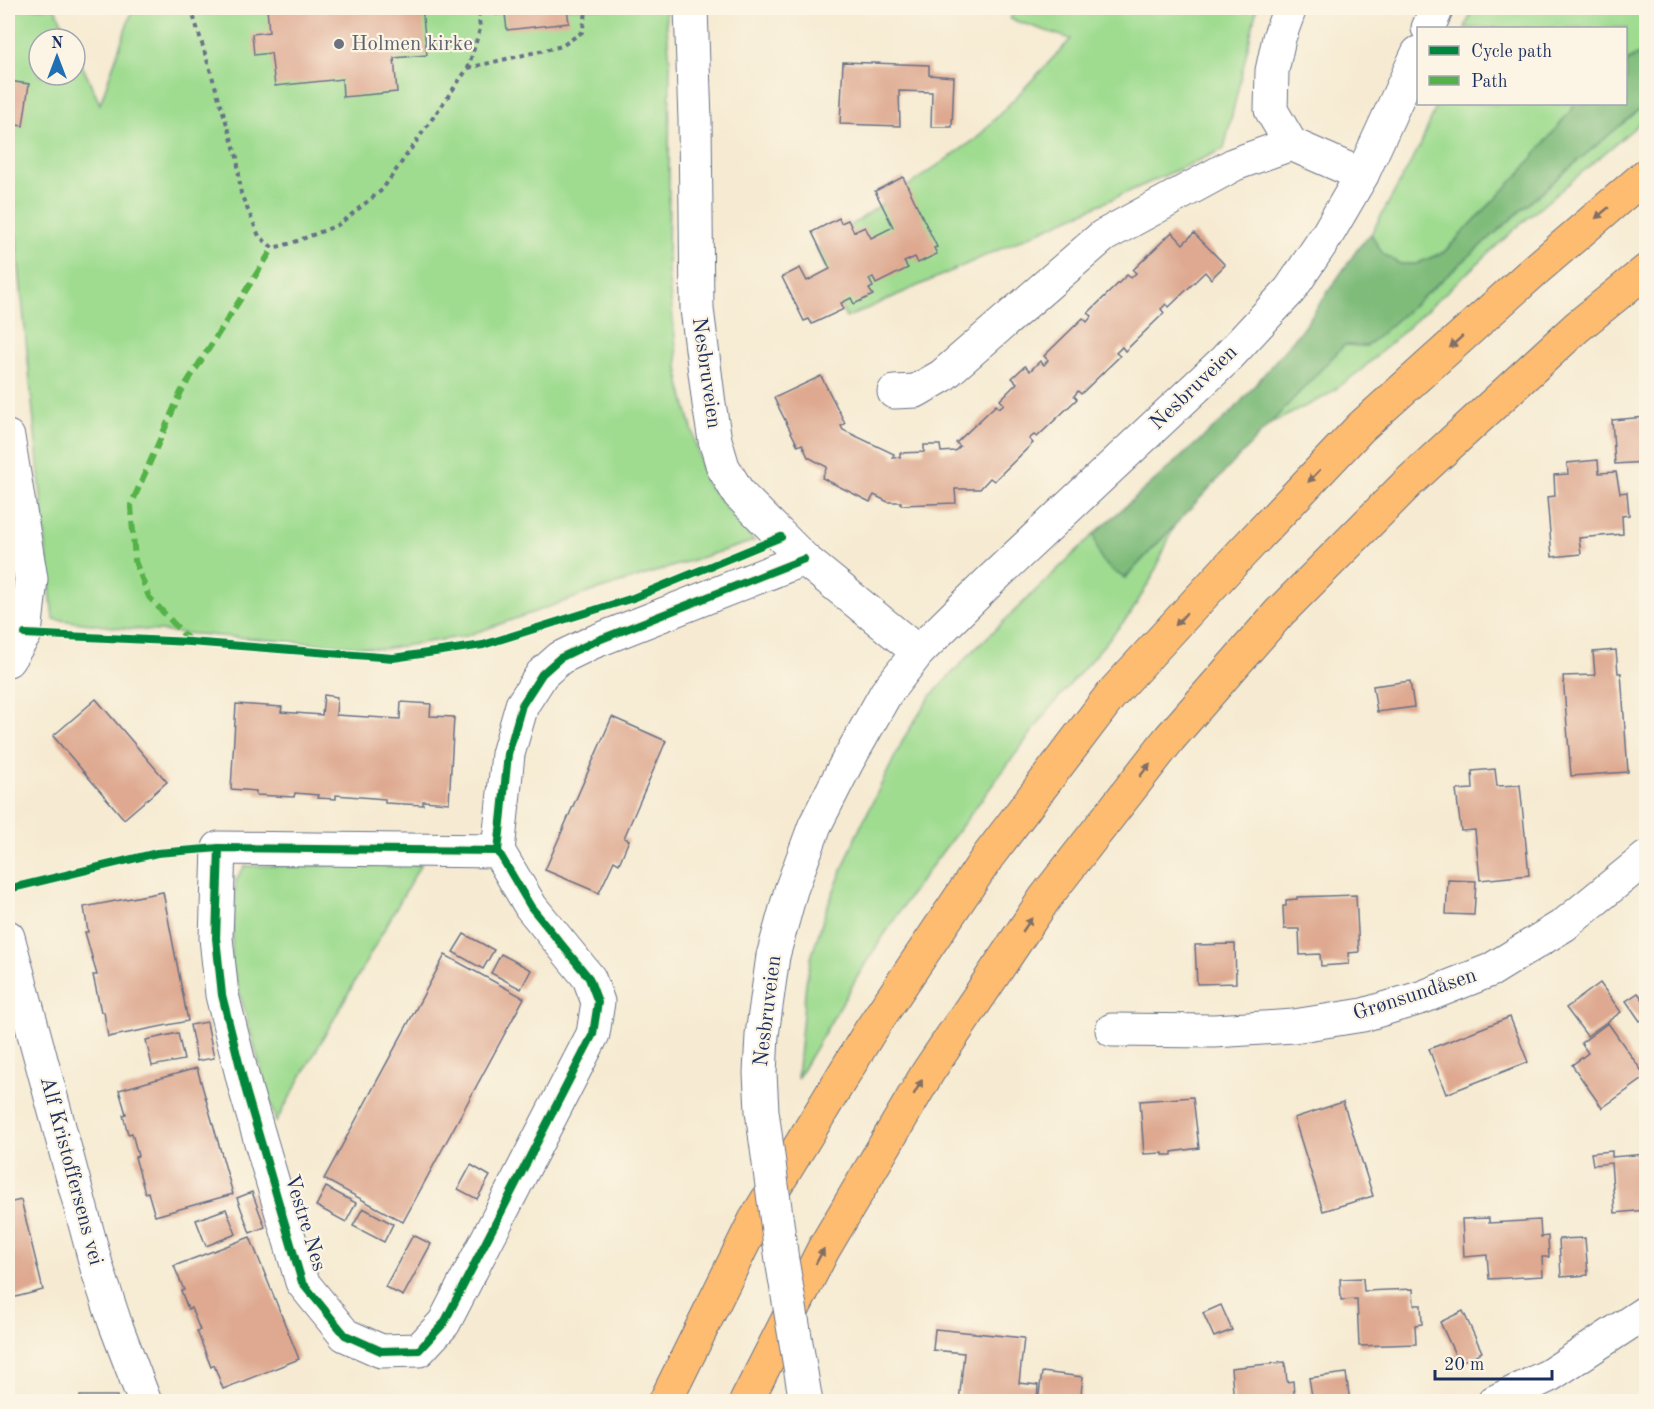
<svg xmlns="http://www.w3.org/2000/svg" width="1654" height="1409" font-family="'Old Standard TT',serif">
	<rect width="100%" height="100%" fill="#fcf5e5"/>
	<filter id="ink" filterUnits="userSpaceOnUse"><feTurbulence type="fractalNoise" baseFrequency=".0167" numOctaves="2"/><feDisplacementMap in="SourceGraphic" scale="12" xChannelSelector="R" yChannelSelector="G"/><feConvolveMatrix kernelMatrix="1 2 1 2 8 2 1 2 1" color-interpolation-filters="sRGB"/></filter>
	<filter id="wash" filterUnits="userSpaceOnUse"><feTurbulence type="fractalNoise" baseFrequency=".008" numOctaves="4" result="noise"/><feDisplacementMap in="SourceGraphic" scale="24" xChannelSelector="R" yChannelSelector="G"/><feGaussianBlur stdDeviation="1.35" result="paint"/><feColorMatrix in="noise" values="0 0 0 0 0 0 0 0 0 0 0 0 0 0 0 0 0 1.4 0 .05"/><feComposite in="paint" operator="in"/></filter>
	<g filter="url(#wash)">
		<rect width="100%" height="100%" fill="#f6ebd2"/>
		<g fill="#9fdc90" stroke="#5d8677" stroke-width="1.5">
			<polygon points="8,8 55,8 70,39 39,39 39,75 75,75 75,50 100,104 133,8 665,8 670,62 668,274 680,383 706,483 754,541 588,593 466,636 383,649 121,628 53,619 8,154"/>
			<polygon points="1016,8 1257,8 1224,149 846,318 817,249 977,138 1071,39 1010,19"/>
			<polygon points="1473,8 1646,8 1646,46 1642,52 1626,62 1626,28 1465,28"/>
			<polygon points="1437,104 1576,104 1522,172 1444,252 1416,264 1400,264 1383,254 1371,234 1421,144"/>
			<polygon points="1646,104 1646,118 1515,229 1361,370 1326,396 1268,425 1344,345 1367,346 1567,170"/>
			<path d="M1174,526L1153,576L1131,613L1050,708L913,891L865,964L797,1079L806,982L811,958L826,910L856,836L905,736L930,697L969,655L1094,534C1098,559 1103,566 1125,578Z"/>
			<polygon points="421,864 276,1122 231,963 236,880 245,866"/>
		</g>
		<path fill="#7fbc7a" stroke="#4d766c" stroke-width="1.5" d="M1646,46V104L1567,170L1367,346L1344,345L1125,578C1103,566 1098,559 1094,534L1233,411L1303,328L1359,247L1371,234L1383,254L1400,264H1416L1444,252L1521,172L1576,104H1626V62L1642,52Z"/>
		<g id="blocks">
			<g fill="#dea990">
				<polygon points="267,8 422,8 427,55 394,58 397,92 343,97 342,79 275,86 271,53 254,55 252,34 269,32"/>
				<polygon points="495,8 567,8 569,23 507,30 505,14 496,15"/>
				<polygon points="843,62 929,65 929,75 954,77 952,127 931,127 932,92 899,91 900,126 840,124"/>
				<polygon points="8,81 29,84 23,126 8,124"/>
				<polygon points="903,177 937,247 934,248 937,254 918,263 915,257 904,262 908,268 876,284 873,277 869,279 873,287 869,289 873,295 854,304 851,298 841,303 844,309 812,324 809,319 804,321 782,277 800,268 807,281 830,269 812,232 839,218 841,223 848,220 854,232 865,227 871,238 893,227 875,191"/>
				<polygon points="1172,232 1183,244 1194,233 1225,265 1211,279 1205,272 1169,307 1166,304 1161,309 1164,313 1125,351 1122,347 1116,353 1120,356 1081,394 1078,391 1074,396 1077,399 1037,437 1034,435 1029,439 1033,443 994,481 990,478 980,489 955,489 956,503 901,505 901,502 888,502 874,495 870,502 822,478 827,467 808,457 802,444 798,446 774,398 821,376 845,423 841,426 843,430 894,454 892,458 900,457 900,453 924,452 924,445 940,445 941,452 955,451 960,446 956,443 996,405 999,408 1004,404 1000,400 1017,383 1012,378 1025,366 1030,371 1040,361 1044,365 1048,360 1044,356 1083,318 1087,322 1092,316 1088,313 1127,275 1131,278 1136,273 1133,270"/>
				<polygon points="1646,417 1646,462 1615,464 1612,420"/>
				<polygon points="1598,460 1599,473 1616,472 1620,493 1627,492 1629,515 1622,516 1623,534 1579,538 1581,554 1552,557 1547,497 1555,496 1554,475 1568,474 1567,463"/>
				<polygon points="1616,650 1618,673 1621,673 1628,772 1571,776 1563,676 1595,675 1593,652"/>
				<polygon points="1410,681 1414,707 1377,712 1373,686"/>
				<polygon points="324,695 337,697 336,715 400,719 401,702 431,704 430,716 454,717 449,803 423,801 423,805 385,803 385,799 336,795 336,799 317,798 318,795 295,793 294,797 256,795 256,791 231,789 236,704 282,707 281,712 322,715"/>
				<polygon points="96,699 167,782 124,819 53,736"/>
				<polygon points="612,717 666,741 624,838 629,840 619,864 614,861 599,893 545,870"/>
				<polygon points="1495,769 1497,786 1520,785 1529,875 1480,880 1475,830 1461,831 1456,790 1473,789 1472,771"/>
				<polygon points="1448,880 1476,881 1474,915 1446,914"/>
				<polygon points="163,892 188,1021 108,1037 104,1012 101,1012 93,975 97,975 85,932 88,932 84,907"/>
				<polygon points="1356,895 1359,952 1348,953 1349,964 1321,966 1320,954 1300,955 1299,929 1284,929 1283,906 1286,906 1286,900 1297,899 1297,897"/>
				<polygon points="464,934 494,950 483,969 453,952"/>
				<polygon points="1235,944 1236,983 1197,984 1195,945"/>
				<polygon points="501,954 531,970 521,989 491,973"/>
				<polygon points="445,955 524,998 403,1222 324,1179"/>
				<polygon points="1600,983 1621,1012 1587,1036 1566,1008"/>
				<polygon points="1638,993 1644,1001 1646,999 1646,1017 1640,1021 1626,1001"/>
				<polygon points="1510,1017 1528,1062 1446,1094 1429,1049"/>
				<polygon points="207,1022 214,1058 197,1061 190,1025"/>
				<polygon points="1608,1023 1646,1077 1602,1108 1572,1065 1588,1053 1581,1043"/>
				<polygon points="178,1033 184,1060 152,1066 146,1040"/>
				<polygon points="197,1068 233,1194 155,1216 148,1192 145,1193 135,1157 138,1156 132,1133 128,1134 123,1115 126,1114 119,1090"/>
				<polygon points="1193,1097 1199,1148 1172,1152 1172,1155 1163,1155 1163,1153 1144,1154 1140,1101"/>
				<polygon points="1343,1102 1373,1196 1323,1211 1294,1118"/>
				<polygon points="1612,1151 1612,1157 1646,1154 1646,1210 1615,1213 1611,1163 1593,1165 1591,1153"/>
				<polygon points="471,1165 490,1176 477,1199 458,1189"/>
				<polygon points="326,1187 356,1203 346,1222 316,1206"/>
				<polygon points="252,1192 265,1227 250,1233 237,1198"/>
				<polygon points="21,1200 43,1290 8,1299 8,1203"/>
				<polygon points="363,1208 393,1224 384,1242 353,1226"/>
				<polygon points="226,1209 236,1234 206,1246 196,1220"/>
				<polygon points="1489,1218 1489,1223 1540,1220 1541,1237 1548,1236 1549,1257 1542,1257 1543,1276 1489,1279 1487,1255 1464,1257 1462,1219"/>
				<polygon points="413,1235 431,1244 403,1296 385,1287"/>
				<polygon points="250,1237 299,1359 223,1389 214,1365 211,1367 197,1331 200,1330 191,1308 188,1309 181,1291 184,1290 174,1266"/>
				<polygon points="1585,1238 1588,1275 1561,1277 1559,1239"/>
				<polygon points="1363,1278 1364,1291 1413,1289 1414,1305 1421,1305 1422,1324 1415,1325 1416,1344 1359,1346 1357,1299 1341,1300 1340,1279"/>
				<polygon points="1221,1305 1232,1330 1214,1337 1203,1313"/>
				<polygon points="1463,1311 1482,1352 1459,1363 1440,1322"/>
				<polygon points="935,1329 1024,1338 1019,1383 1038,1385 1037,1402 959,1402 964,1353 933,1350"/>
				<polygon points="1285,1362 1287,1382 1293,1381 1294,1394 1289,1395 1289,1402 1234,1402 1231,1368"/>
				<polygon points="1042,1372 1083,1377 1080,1402 1038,1402"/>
				<polygon points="1346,1373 1350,1402 1313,1402 1309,1378"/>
				<rect x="80" y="1396" width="37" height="6"/>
			</g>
		</g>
	</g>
	<g filter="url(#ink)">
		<use href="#blocks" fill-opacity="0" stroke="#687187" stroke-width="1.5"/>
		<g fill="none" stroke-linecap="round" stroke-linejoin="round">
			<g stroke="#687187" stroke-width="35">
				<g id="minor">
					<polyline points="691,8 695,120 697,309 709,404 715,440 723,467 739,494 804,559 918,652"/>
					<polyline points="1290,8 1279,38 1272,71 1271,110 1291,144 1362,175"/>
					<polyline points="894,392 916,391 942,376 1103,236 1235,164 1291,144"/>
					<polyline points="8,437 31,579 25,634 8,660"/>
					<polyline points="498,851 219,848 216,938 222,995 246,1091 302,1282 345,1335 381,1351 419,1350 444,1323 593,1034 598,1002 589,978 531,907 498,851 508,754 522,705 542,674 560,658 591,643 804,559"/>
					<polyline points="8,937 97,1268 115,1323 145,1402"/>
					<polyline points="1112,1030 1214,1031 1294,1026 1363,1015 1423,997 1491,970 1564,925 1646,858"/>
					<polyline points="1494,1402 1550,1375 1646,1312"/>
				</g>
			</g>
			<g stroke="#687187" stroke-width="35">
				<g id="tertiary">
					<polyline points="1428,28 1437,8"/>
					<polyline points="773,956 791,890 815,825 846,764 886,693 918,652 991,580 1225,360 1290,290 1327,235 1362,175 1418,53"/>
				</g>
			</g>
			<g stroke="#687187" stroke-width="35">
				<g id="motorway">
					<polyline points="665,1402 755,1220 870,1031 989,855 1111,695 1237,558 1361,427 1533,272 1646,175"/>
					<polyline points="746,1402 823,1250 928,1072 1045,898 1169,739 1279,613 1408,483 1577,327 1646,271"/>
				</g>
			</g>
			<g stroke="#687187" stroke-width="4" stroke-dasharray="4.5 4.5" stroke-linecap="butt">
				<polyline points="191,8 237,157 241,194 259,236 273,248 292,243 338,225 382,190 468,68 480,29 478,8"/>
				<polyline points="468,68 562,46 582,32 587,8"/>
			</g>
			<use href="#minor" stroke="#fff" stroke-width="33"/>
			<use href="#tertiary" stroke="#fff" stroke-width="33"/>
			<use href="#motorway" stroke="#fdbc70" stroke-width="33"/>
			<g stroke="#687187" stroke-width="35" stroke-linecap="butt">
				<polyline id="tertiary-bridge" points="773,956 762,1035 760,1073 762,1111 782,1260 806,1402"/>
			</g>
			<use href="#tertiary-bridge" stroke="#fff" stroke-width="33"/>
			<polyline stroke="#55b248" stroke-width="6" stroke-dasharray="12 6" stroke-linecap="butt" points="190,641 149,597 135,561 131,505 181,392 273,248"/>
			<g stroke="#fcf5e5" stroke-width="11">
				<g id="cycleway">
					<polyline points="25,634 190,642 393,658 483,645 633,598 781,537"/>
					<polyline points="498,851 219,848 216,938 222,995 246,1091 302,1282 345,1335 381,1351 419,1350 444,1323 593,1034 598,1002 589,978 531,907 498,851 508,754 522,705 542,674 560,658 591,643 804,559"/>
					<polyline points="8,889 157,853 219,848"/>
				</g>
			</g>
			<use href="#cycleway" stroke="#00873e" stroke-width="8"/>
		</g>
		<defs><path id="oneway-solid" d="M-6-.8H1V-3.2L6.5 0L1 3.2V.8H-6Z" transform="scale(1.5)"/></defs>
		<g fill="#816e66">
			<use href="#oneway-solid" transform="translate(1602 213) rotate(140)"/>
			<use href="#oneway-solid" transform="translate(1456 342) rotate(138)"/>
			<use href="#oneway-solid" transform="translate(1314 476) rotate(134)"/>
			<use href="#oneway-solid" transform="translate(1181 619) rotate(132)"/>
			<use href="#oneway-solid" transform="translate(1145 770) rotate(-52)"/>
			<use href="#oneway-solid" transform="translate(1027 925) rotate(-56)"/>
			<use href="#oneway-solid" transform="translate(918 1087) rotate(-60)"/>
			<use href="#oneway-solid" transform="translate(820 1256) rotate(-62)"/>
		</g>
	</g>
	<circle fill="#6b7280" stroke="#fcf5e5" stroke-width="2" cx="339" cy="44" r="6"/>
	<g text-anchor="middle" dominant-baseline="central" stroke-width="4.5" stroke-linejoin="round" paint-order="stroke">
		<g font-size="21" fill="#5b616d" stroke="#fcf5e5" text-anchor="start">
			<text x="351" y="44">Holmen kirke</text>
		</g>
		<g font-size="21" fill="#1b2f5e" stroke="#fcf5e5">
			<text transform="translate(706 373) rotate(82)">Nesbruveien</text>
			<text transform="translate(1194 388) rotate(-44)">Nesbruveien</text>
			<text transform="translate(1415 995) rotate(-18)">Grønsundåsen</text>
			<text transform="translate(768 1011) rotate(-83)">Nesbruveien</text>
			<text transform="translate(71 1171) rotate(75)">Alf Kristoffersens vei</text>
			<text transform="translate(305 1223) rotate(73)">Vestre Nes</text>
		</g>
	</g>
	<rect width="1654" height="1409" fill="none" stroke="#fcf5e5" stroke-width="30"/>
	<rect x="1417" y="27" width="210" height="78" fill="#fcf5e5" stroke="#a2a6af" stroke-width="1.5"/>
	<rect x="1429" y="46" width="30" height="9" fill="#00873e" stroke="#a2a6af" stroke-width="1.5"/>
	<text x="1471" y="57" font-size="18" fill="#1b2f5e">Cycle path</text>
	<rect x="1429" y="76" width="30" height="9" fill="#55b248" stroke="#a2a6af" stroke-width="1.5"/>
	<text x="1471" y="87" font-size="18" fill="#1b2f5e">Path</text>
	<g transform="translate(57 57)"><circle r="28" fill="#fcf5e5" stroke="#a2a6af" stroke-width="1.5"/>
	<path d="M0-4.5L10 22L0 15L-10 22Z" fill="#1f6fb2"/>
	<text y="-9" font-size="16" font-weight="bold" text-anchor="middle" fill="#1b2f5e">N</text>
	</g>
	<path d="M1435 1370v9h117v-9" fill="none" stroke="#1b2f5e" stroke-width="3"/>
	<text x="1444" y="1370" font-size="18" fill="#1b2f5e" stroke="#fcf5e5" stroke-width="4.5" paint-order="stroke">20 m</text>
</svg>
